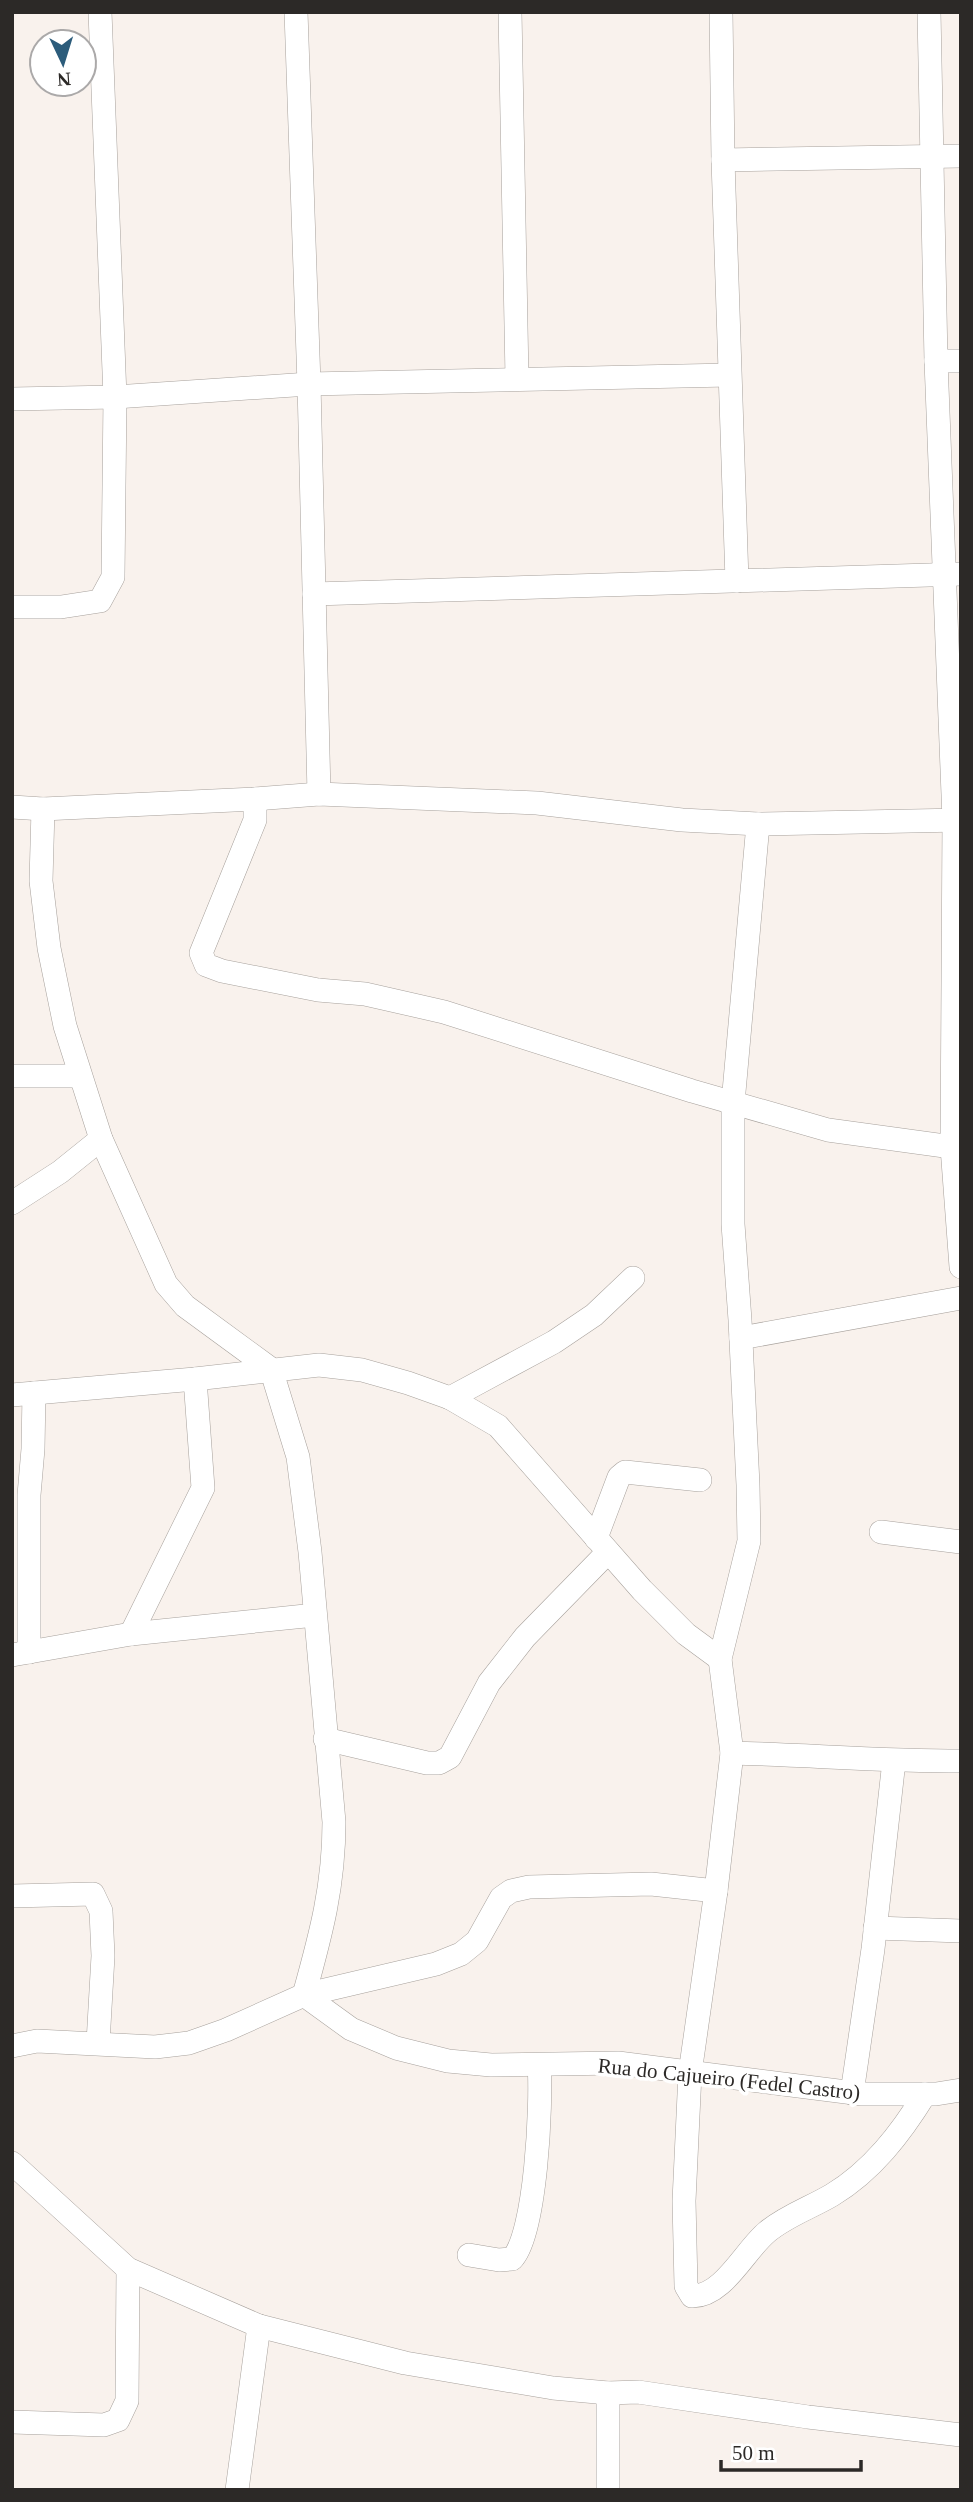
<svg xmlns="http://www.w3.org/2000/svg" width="973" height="2502" font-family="Georgia,serif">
	<rect width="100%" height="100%" fill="#f9f2ed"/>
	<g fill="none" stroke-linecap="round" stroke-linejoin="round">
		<g stroke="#a7a19c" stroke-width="24">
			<g id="minor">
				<polyline points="296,12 309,384 319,794"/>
				<polyline points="510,12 517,378"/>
				<polyline points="721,12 723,160 737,581"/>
				<polyline points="929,12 936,361 954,820 952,1147 961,1267"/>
				<polyline points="723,160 961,156"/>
				<polyline points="936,361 961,361"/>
				<polyline points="12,399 115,397 309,384 729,375"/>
				<polyline points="314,594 961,574"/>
				<polyline points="12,607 61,607 100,601 113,577 115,397 100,12"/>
				<polyline points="255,799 255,820 201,953 206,965 222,971 318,990 365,994 444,1012 692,1091 828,1130 952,1147"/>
				<polyline points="12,807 43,809 255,799 319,794 537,803 682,820 758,824 961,820"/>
				<path d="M43,809L41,881L49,948L65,1026L101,1139L166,1284L185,1306L271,1369L298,1457L310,1552L334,1822C334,1886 321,1934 304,1995L351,2029L396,2048L448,2061L491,2065L618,2063L862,2094H936L961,2090"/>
				<path d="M758,824L733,1103V1224L740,1320L748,1485L749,1541L720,1659L732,1753L716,1891L690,2073L684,2201L686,2286L692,2296C723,2297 745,2250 767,2232C786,2216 810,2208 832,2195C872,2171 901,2133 925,2094"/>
				<polyline points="12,1076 79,1076"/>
				<polyline points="12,1203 60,1172 101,1139"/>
				<polyline points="741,1338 961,1298"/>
				<polyline points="12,1395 195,1379 319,1365 362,1370 408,1383 450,1398 498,1426 642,1590 686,1634 720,1659"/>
				<polyline points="450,1398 554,1342 594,1315 633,1278"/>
				<polyline points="881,1532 961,1542"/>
				<polyline points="596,1538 619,1477 625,1472 700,1480"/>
				<polyline points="131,1634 203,1488 195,1379"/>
				<polyline points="29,1652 29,1495 33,1449 34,1393"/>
				<polyline points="12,1655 131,1634 315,1615"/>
				<polyline points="325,1739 427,1763 439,1763 450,1757 489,1683 525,1637 608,1552"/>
				<path d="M732,1753C808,1755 884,1761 961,1761"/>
				<polyline points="12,1896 93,1894 101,1911 103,1956 98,2043"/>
				<polyline points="875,1928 961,1931"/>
				<polyline points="12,2046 37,2041 155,2047 189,2043 226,2030 304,1995 436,1964 461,1954 477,1941 501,1898 511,1891 529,1887 651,1884 716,1891"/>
				<polyline points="852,2093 873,1949 894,1761"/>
				<polyline points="12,2163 128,2269 259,2326 405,2363 553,2388 608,2393 638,2392 808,2417 961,2435"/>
				<path d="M469,2255L499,2260L512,2259C536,2235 542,2102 539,2065"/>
				<polyline points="608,2393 608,2490"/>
				<polyline points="12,2422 104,2425 118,2420 127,2401 128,2269"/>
				<polyline points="237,2490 259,2326"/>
			</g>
		</g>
		<use href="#minor" stroke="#fff" stroke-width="23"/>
	</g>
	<g text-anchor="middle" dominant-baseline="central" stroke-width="7" stroke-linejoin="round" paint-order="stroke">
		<g font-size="21" fill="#2c2927" stroke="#fff">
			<text transform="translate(729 2079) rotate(6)">Rua do Cajueiro (Fedel Castro)</text>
		</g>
	</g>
	<rect width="973" height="2502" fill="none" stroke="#2c2927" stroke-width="28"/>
	<g transform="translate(63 63) rotate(176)"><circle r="33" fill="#ffffff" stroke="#aba9a9" stroke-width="2"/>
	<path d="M0-5L12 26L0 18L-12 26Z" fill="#2c5c7b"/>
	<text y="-10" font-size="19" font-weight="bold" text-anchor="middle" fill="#2c2927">N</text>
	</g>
	<path d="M721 2460v10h140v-10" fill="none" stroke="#2c2927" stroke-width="3.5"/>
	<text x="732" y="2460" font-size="21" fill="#2c2927" stroke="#ffffff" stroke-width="5" paint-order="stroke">50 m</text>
</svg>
